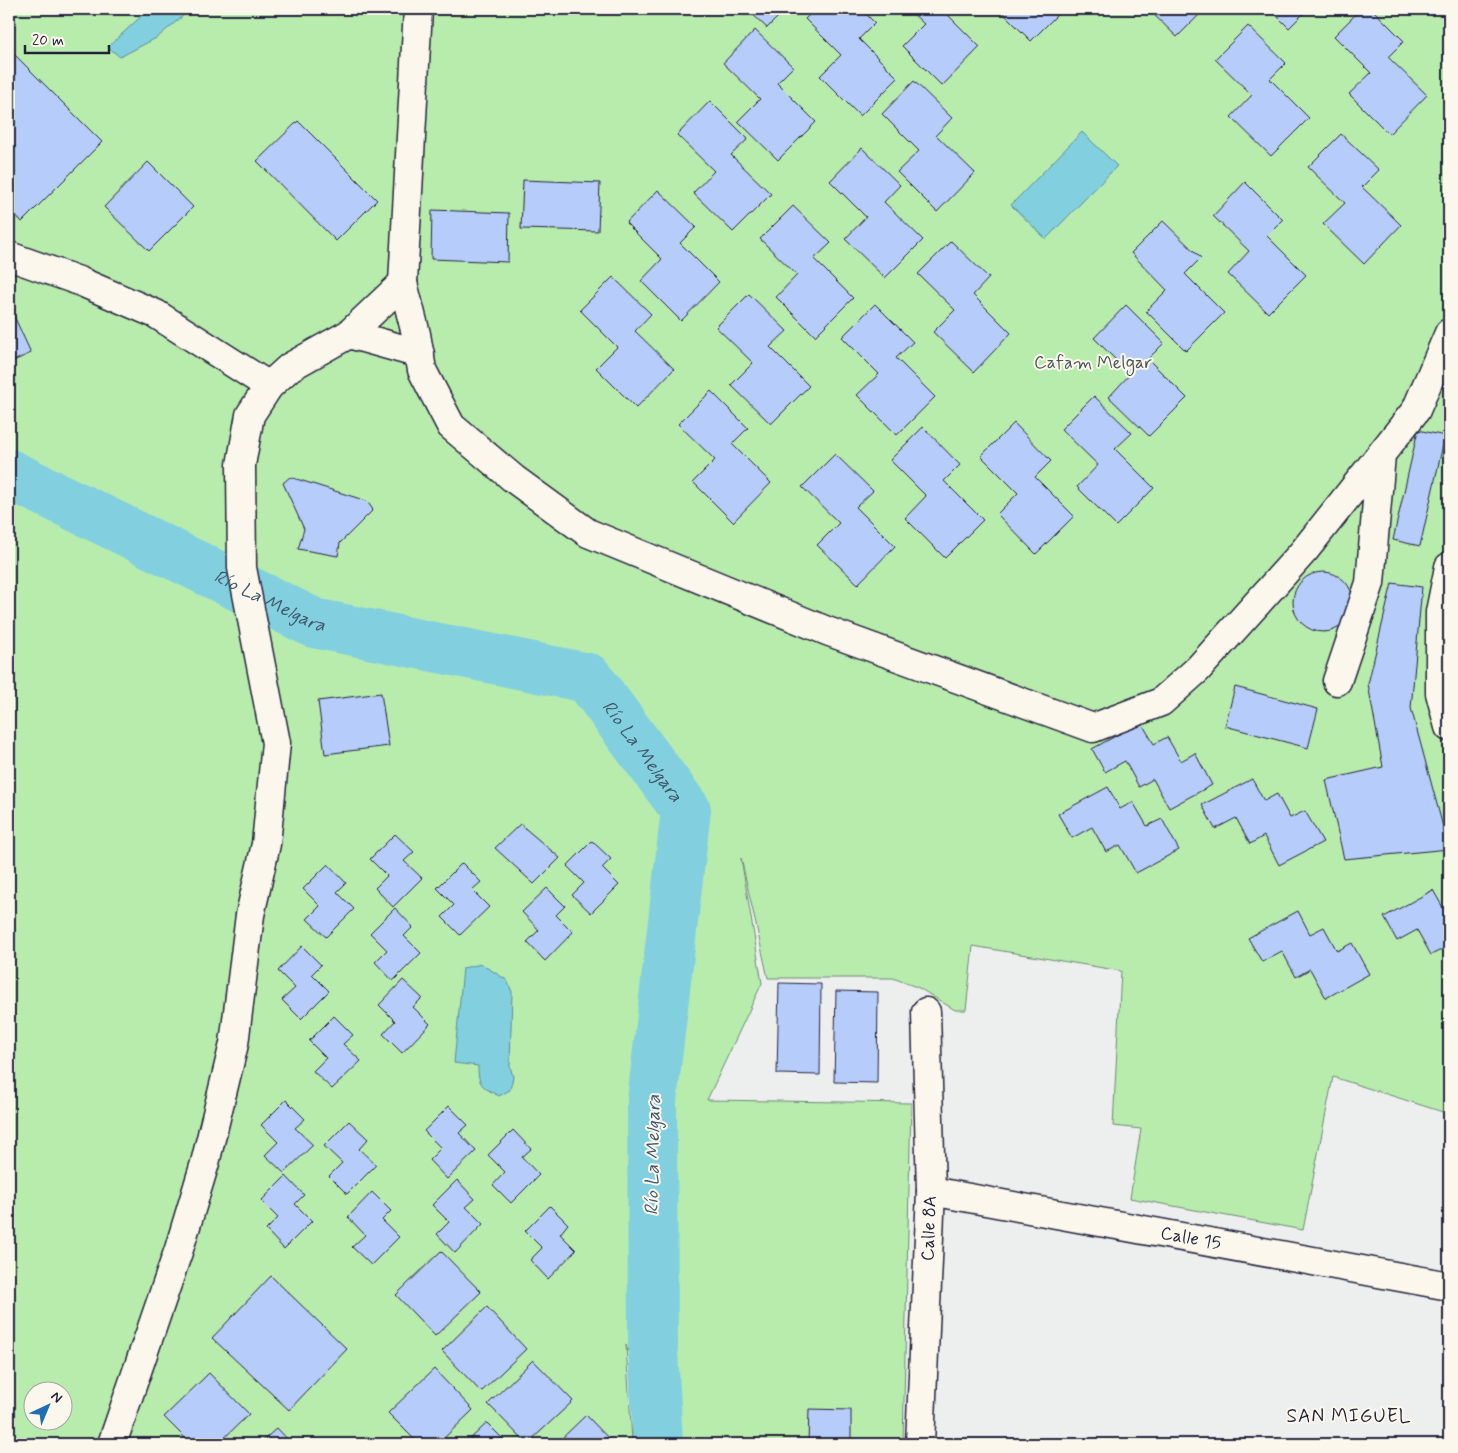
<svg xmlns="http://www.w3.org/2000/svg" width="1458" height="1453" font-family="Mynerve,sans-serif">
	<rect width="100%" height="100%" fill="#edefef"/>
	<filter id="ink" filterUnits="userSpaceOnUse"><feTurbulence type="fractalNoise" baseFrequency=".02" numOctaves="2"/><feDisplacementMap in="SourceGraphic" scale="10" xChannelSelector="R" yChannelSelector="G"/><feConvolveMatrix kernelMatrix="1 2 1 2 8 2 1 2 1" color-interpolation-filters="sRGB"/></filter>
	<g filter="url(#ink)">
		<path fill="#b8ecad" stroke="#6d8774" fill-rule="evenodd" d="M9,9H1449V533L1425,675L1449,765V1114L1333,1077L1303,1230L1130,1198L1141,1129L1113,1126L1121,971L973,946L966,1010H955L919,988L893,978H768L741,858L762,983L707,1100L911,1103L903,1444H9ZM626,1345L634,1370L632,1441ZM32,1390H62V1420H32Z"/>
		<g fill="#82d0df" stroke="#5c8a9d">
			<polygon points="149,9 191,9 158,37 120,57 108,47"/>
			<polygon points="1082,132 1117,166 1046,239 1011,205"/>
			<path d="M481,964L507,980L512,992L510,1066L513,1077L510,1090L499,1096C482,1087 478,1085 478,1066L454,1063L463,968Z"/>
		</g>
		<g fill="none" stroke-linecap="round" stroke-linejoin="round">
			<path stroke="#82d0df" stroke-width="50" id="s1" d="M9,474L314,623L588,678L686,810L652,1101L653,1351L658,1444"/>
		</g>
		<g fill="#b6cdfb" stroke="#22223b">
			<polygon points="747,9 786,9 767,28"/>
			<polygon points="815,9 861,9 875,23 859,39 898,78 860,116 820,76 841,55 805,19"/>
			<polygon points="908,9 942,9 980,47 942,86 902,46 924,24"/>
			<polygon points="999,9 1063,9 1031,41"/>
			<polygon points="1148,9 1205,9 1177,37"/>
			<polygon points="1270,9 1308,9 1289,28"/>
			<polygon points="1361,9 1372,9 1404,41 1388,57 1427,95 1389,134 1349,94 1371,73 1334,36"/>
			<polygon points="1248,26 1286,63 1270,79 1309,118 1271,156 1231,117 1252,95 1215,59"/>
			<polygon points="755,30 793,67 777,83 816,122 778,160 738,121 760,99 723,63"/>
			<polygon points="9,49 102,142 22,222 9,208"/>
			<polygon points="914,81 952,118 936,135 975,173 937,212 897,172 919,151 882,114"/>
			<polygon points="710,101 748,139 731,155 771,194 733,232 693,193 714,171 677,135"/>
			<polygon points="298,121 377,200 336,241 257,161"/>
			<polygon points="1341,134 1379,170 1362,187 1401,225 1364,264 1323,224 1345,203 1308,167"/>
			<polygon points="862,148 900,185 884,202 923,240 885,278 845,239 866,217 830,181"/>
			<polygon points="148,162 193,207 149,251 104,207"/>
			<polygon points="523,180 600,183 598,231 521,229"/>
			<polygon points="1245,182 1283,220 1267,236 1306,275 1268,313 1228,274 1249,251 1213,216"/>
			<polygon points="658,190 696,227 680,243 719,282 681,321 641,281 662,259 626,223"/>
			<polygon points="793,206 831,243 814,259 853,298 815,336 776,297 797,275 760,239"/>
			<polygon points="432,210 509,213 508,262 431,259"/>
			<polygon points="1163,221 1201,258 1185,274 1224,313 1186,351 1146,311 1167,290 1131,253"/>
			<polygon points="951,241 989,278 973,295 1011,333 974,372 933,332 955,310 918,274"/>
			<polygon points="613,277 651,314 635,331 674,369 636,408 596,368 617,347 580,310"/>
			<polygon points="749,294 787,331 770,347 809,386 771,424 731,385 753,363 716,327"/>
			<polygon points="875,304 913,342 896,358 935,397 897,435 857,395 879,374 842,337"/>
			<polygon points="9,305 31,353 9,363"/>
			<polygon points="1126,305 1164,343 1148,359 1187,398 1149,436 1109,397 1130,374 1094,338"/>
			<polygon points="711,391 748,428 732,444 771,483 733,522 693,482 715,460 678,424"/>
			<polygon points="1094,396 1132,433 1115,449 1154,488 1116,526 1077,487 1098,465 1061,429"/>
			<polygon points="1014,423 1051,461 1035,477 1074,516 1036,554 997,514 1018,493 981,456"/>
			<polygon points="923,427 960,465 944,481 983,520 945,558 905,518 926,496 890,460"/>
			<polygon points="1418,430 1445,436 1420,546 1393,540"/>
			<polygon points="835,454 873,491 856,507 895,546 858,584 817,545 839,523 802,487"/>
			<polygon points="290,477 367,501 373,510 340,543 338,556 298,549 304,529 283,483"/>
			<circle cx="1323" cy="602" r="30"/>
			<polygon points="1392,583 1422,587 1411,708 1449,849 1344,859 1326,780 1383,767 1368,684"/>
			<polygon points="1235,687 1318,709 1308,748 1225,726"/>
			<polygon points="381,693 389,746 325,754 318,701"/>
			<polygon points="1141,722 1154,744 1167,737 1181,761 1195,753 1212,785 1169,808 1153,779 1139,787 1125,761 1105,772 1092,749"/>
			<polygon points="1252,779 1264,801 1277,794 1290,818 1305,811 1323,842 1279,865 1264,836 1250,844 1236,818 1215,829 1202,805"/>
			<polygon points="1108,787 1120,809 1133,802 1147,826 1162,819 1179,850 1136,873 1120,845 1106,852 1092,827 1072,838 1058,814"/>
			<polygon points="520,824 560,858 534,884 495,848"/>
			<polygon points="395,834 414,852 404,861 422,878 393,907 375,888 387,876 370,859"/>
			<polygon points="592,841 611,859 602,868 619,885 591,913 572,895 584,883 567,866"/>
			<polygon points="462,863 481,882 472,890 489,907 460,935 442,917 454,905 437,888"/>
			<polygon points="328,864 346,883 337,892 354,909 326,937 307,919 320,906 303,889"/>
			<polygon points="547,888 565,906 556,915 573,932 545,961 527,942 539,930 522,912"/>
			<polygon points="1433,890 1446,913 1449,911 1449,955 1445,948 1431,955 1417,930 1397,941 1384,917"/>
			<polygon points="395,908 413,927 404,936 421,953 393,981 375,962 387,950 370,933"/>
			<polygon points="1298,911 1310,934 1324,927 1337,951 1352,943 1369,974 1326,998 1310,969 1296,977 1282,951 1262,962 1248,938"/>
			<polygon points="302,946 321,965 312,974 329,991 301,1019 282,1000 295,988 278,971"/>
			<polygon points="403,980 422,998 413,1007 430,1024 402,1053 383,1034 395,1021 379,1005"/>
			<polygon points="779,983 821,984 820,1075 777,1074"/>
			<polygon points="836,991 878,992 877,1083 834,1082"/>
			<polygon points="334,1016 353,1035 343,1044 361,1061 332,1089 313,1071 326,1058 309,1041"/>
			<polygon points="286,1100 305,1119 295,1128 313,1145 284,1173 265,1155 278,1142 261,1125"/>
			<polygon points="449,1106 468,1125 459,1133 476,1151 447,1179 429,1160 441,1148 424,1131"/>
			<polygon points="349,1121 368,1139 359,1149 376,1165 347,1194 329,1176 342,1163 324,1146"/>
			<polygon points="513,1130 531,1149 522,1157 539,1175 511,1203 493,1185 505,1172 488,1155"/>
			<polygon points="286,1176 304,1195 295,1204 312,1221 284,1249 266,1230 278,1218 261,1201"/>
			<polygon points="457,1180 475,1199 466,1207 483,1224 455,1253 437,1234 449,1222 432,1205"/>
			<polygon points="372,1192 391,1211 382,1220 399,1237 371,1265 352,1247 365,1235 348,1217"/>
			<polygon points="550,1206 568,1224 560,1234 576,1250 548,1279 530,1260 542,1248 525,1231"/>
			<polygon points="441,1251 481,1292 435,1336 396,1295"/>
			<polygon points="271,1276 347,1349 289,1410 212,1338"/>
			<polygon points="487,1307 526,1349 481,1392 442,1351"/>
			<polygon points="533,1360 573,1401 527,1444 488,1404"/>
			<polygon points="434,1369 473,1410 438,1444 419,1444 388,1413"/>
			<polygon points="209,1373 249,1414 218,1444 191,1444 164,1417"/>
			<polygon points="809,1409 851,1410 851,1444 808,1444"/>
			<polygon points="586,1415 614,1444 556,1444"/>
			<polygon points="487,1423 508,1444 465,1444"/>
			<polygon points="277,1428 292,1444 259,1444"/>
		</g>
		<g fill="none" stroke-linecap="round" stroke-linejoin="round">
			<g stroke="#22223b" stroke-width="31">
				<g id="minor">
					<polyline points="418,9 403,283 416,334 422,370 451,426 514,479 588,533 827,631 1093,728 1161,702 1198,669 1304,551 1416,410 1449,333"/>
					<polyline points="9,256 79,281 156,314 269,386"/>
					<polyline points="349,334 420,354"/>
					<polyline points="1449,567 1440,612 1440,693 1449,727"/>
					<polyline points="1337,681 1370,583 1381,455"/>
					<path id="s2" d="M931,1191L1449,1286"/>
					<polyline points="112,1444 179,1249 205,1163 234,1044 250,915 266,844 276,743 242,568 241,465 250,415 269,386 290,367 349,334 403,283"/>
					<path id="s3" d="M920,1444L931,1191L926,1012"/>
				</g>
			</g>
			<use href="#minor" stroke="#fbf7ec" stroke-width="28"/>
		</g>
	</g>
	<g text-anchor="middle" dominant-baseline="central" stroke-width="4" stroke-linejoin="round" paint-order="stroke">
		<g font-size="18" fill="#485458" stroke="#fbf7ec">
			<text x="1093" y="363">Cafam Melgar</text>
		</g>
		<g font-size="18" fill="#22223b" stroke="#fbf7ec">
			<text stroke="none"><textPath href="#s3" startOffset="216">Calle 8A</textPath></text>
			<text stroke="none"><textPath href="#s2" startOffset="264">Calle 15</textPath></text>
		</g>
		<g font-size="19" font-style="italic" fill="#3f566c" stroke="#fbf7ec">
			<text stroke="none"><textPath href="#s1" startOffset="290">Río La Melgara</textPath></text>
			<text stroke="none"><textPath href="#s1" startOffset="710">Río La Melgara</textPath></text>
			<text transform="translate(653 1155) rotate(-89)">Río La Melgara</text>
		</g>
		<g font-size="19" letter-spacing="1" fill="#22223b" stroke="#fbf7ec">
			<text x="1349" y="1416">SAN MIGUEL</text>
		</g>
	</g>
	<rect width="1458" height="1453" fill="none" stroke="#fbf7ec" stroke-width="30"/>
	<rect x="15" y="15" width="1428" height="1423" fill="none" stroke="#22223b" stroke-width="2" filter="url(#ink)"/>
	<g transform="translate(48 1406) rotate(44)"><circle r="24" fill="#fbf7ec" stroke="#a4a2a5"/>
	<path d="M0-4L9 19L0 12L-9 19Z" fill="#1f6fb2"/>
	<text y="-8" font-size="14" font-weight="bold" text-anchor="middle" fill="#22223b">N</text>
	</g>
	<path d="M25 45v8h84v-8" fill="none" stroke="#22223b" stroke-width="2.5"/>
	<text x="32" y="45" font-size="15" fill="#22223b" stroke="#fbf7ec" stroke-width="4" paint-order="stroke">20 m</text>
</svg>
